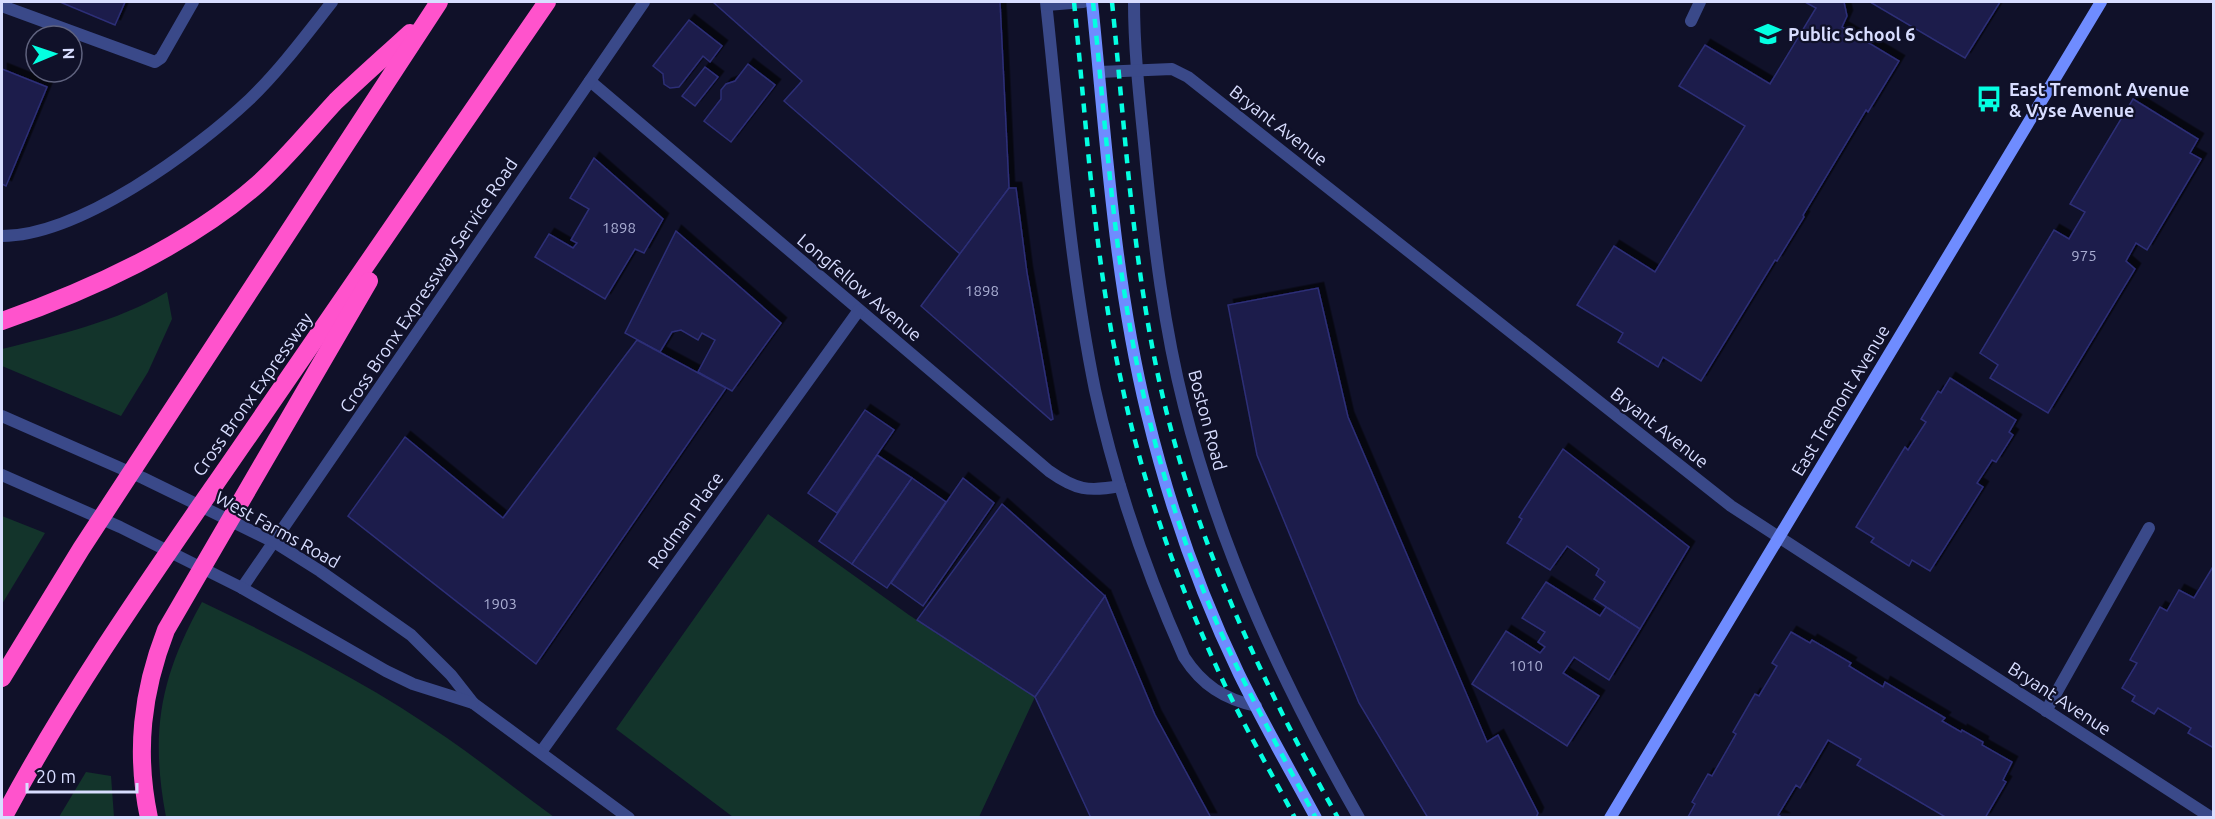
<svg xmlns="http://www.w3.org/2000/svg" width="2215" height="819" font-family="Ubuntu,sans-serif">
	<defs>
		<filter id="shadow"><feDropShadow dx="5.5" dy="-5.5" stdDeviation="0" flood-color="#0009"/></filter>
	</defs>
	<rect width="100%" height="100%" fill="#101129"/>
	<g fill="#13342b">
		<path d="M167,292L172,319L148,372L121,416L2,366V349C58,335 116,322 167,292Z"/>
		<polygon points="768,514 909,615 1035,697 979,817 733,817 616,729"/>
		<polygon points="2,516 45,533 2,604"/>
		<path d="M202,602C286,642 370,684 447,738C483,763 518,791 554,817H166C150,732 160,677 202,602Z"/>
		<polygon points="86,772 111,776 114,817 59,817"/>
	</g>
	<g fill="#1c1c4b" stroke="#2d2f77" stroke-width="1.5" filter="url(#shadow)">
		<polygon points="60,2 125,2 115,25"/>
		<polygon points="713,2 1000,2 1009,188 960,254 784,101 802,81"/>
		<polygon points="1805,2 1844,2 1847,16 1842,27 1899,61 1868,112 1866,110 1803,215 1804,217 1777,261 1775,260 1701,381 1663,357 1658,367 1618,342 1623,333 1577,305 1614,246 1655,272 1745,126 1679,86 1705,45 1770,84 1816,8"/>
		<polygon points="1870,2 2000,2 1965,58"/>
		<polygon points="689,20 722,46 710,62 703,56 679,87 670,88 664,84 663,74 653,66"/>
		<polygon points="748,64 775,85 731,142 704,121 721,99 721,90 726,84 735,81"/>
		<polygon points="705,67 718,77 695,106 682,96"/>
		<polygon points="2,69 47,87 6,186 2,184"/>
		<polygon points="2133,99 2198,139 2190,153 2201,159 2147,250 2136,243 2126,261 2135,269 2048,413 1990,378 1998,365 1980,353 2054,230 2069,239 2085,212 2070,204"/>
		<polygon points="594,158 663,219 644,253 635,249 605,299 535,257 549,234 573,248 577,243 571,240 589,209 570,198"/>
		<polygon points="1009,188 1016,188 1027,273 1053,419 1051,420 921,306"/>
		<polygon points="676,231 781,323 732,391 698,372 715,340 702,333 698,340 681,330 672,332 660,352 625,333"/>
		<polygon points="1318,288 1348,417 1487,742 1498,735 1538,813 1536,818 1428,818 1359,703 1257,455 1228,305"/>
		<polygon points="637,340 726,388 536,664 348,516 405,437 503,518"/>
		<polygon points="1950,378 2016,420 2009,432 2013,435 1996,462 1992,460 1977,483 1983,487 1930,571 1912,560 1909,566 1871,542 1874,538 1856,527 1905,447 1908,450 1926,422 1921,419 1938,391 1941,393"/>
		<polygon points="865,410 894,430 837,513 808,493"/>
		<polygon points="1563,449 1689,547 1640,629 1594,599 1605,582 1596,575 1599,569 1567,546 1550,570 1507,543 1522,519 1519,517"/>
		<polygon points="877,455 912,478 852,564 819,541"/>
		<polygon points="912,478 946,502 887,588 852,564"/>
		<polygon points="963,478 994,503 923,606 891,583"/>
		<polygon points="1002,504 1105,596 1035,697 917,620"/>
		<polygon points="2214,565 2214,744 2212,747 2188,733 2191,728 2158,708 2154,714 2132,701 2135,696 2122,688 2137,663 2130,660 2160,607 2167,611 2179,590 2194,598"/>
		<polygon points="1546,582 1600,616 1606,607 1640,629 1609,680 1574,657 1563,673 1599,696 1567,746 1472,684 1506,631 1540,653 1545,647 1538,642 1545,632 1522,618"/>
		<polygon points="1105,596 1155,715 1211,818 1091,818 1035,697"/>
		<polygon points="1791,632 1810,643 1812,640 1851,663 1849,666 1883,687 1885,682 1945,718 1942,721 1961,732 1962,730 1983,742 1982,745 2012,762 2003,780 2006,782 1985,818 1947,818 1857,765 1861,759 1828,740 1800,788 1796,785 1778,815 1783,818 1688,817 1695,804 1692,802 1708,774 1712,776 1736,734 1733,732 1755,694 1759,696 1777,666 1772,663"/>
	</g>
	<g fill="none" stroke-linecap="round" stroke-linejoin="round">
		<g stroke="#3a4989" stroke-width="12">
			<polyline points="2,6 155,62 161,58 193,2"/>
			<polyline points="1691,21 1700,2"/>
			<polyline points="2046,711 2149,528"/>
		</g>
		<g stroke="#3a4989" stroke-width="12">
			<path d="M1046,2C1060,131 1069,262 1095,390C1115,481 1146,572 1184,657C1202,685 1224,699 1256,706"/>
			<path d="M1134,2C1134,56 1141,110 1146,164C1154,245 1164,327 1184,406C1221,552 1284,687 1359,818"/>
			<polyline points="1047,5 1083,2"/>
			<polyline points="1099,72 1172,69 1188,77 1731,506 2212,818"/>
			<path d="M590,81L1049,471C1076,490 1088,492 1120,486"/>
			<path d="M2,236C79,236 195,151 250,99C280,70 306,35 332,2"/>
			<polyline points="242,588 644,2"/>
			<polyline points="541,752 859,310"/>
		</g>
		<g stroke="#3a4989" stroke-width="12">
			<polyline points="2,416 143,478 274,542 320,571 411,635 451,675 473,703 629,818"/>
			<polyline points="2,475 120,527 242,588 386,671 413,684 473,703"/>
		</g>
		<g stroke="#6f8cff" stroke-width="12">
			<path d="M1092,2C1106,139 1114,279 1147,414C1168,501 1200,593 1239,674C1263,723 1290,770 1316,818"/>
			<polyline points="1610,818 2101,2"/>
		</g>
		<g stroke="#ff53cc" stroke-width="18">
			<path d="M2,321C88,291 189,245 258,184C286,159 310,129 336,101C360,78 385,56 410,33"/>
			<polyline points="2,678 81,549 439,2"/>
			<path d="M3,818C73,686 159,566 243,444C344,297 446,149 547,2"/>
			<path d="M149,818C135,752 142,692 166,630L369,281"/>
		</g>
		<g stroke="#04ffe1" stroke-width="4.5" stroke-dasharray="9 8" stroke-linecap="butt">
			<path d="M1074,2C1087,129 1094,259 1122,385C1143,486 1179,587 1223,681C1245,728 1271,772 1295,818"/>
			<path d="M1093,2C1107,139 1115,279 1148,414C1169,502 1200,592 1240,673C1264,722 1290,770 1316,818"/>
			<path d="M1112,2C1126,138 1133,277 1166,410C1202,555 1265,688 1338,818"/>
		</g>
	</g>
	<defs>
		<g id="school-bare" transform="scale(2.07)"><path d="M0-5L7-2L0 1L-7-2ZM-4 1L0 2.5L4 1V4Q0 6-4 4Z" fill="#04ffe1" stroke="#101129" stroke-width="2.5" paint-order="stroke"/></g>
		<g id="bus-bare" transform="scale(2.07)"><path d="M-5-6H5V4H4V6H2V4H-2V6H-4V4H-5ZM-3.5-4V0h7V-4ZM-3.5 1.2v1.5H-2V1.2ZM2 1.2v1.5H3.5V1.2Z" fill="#04ffe1" stroke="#101129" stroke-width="2.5" paint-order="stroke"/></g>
	</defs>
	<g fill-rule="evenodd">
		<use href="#school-bare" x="1768" y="34"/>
		<use href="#bus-bare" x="1989" y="99"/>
	</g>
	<g text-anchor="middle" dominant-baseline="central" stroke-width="4.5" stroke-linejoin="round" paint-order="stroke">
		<g font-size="15" fill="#a9add2">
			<text x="619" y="227">1898</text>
			<text x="2084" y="255">975</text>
			<text x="982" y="290">1898</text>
			<text x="500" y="603">1903</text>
			<text x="1526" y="665">1010</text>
		</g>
		<g font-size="18" font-weight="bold" fill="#d8ddff" stroke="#101129" text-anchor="start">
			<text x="1788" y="34">Public School 6</text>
			<text x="2009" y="89">East Tremont Avenue<tspan x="2009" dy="21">&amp; Vyse Avenue</tspan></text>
		</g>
		<g font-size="18" fill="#d8ddff" stroke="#101129">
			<text transform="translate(1279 125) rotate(38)">Bryant Avenue</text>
			<text transform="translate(428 285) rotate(-56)">Cross Bronx Expressway Service Road</text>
			<text transform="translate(860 287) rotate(40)">Longfellow Avenue</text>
			<text transform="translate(252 394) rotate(-55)">Cross Bronx Expressway</text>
			<text transform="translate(1840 400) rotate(-59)">East Tremont Avenue</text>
			<text transform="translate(1208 420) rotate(75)">Boston Road</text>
			<text transform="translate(1660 427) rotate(38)">Bryant Avenue</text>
			<text transform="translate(685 520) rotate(-54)">Rodman Place</text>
			<text transform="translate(278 529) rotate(29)">West Farms Road</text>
			<text transform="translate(2060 698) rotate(33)">Bryant Avenue</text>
		</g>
	</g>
	<rect width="2215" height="819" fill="none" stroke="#d8ddff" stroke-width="6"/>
	<g transform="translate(54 54) rotate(88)"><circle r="28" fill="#101129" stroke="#60637f" stroke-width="1.5"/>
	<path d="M0-4.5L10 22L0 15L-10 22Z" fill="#04ffe1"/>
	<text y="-9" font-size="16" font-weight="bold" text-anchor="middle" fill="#d8ddff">N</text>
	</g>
	<path d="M27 783v9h110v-9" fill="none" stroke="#d8ddff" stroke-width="3"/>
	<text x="36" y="783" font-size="18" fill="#d8ddff" stroke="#101129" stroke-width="4.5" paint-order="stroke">20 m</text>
</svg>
